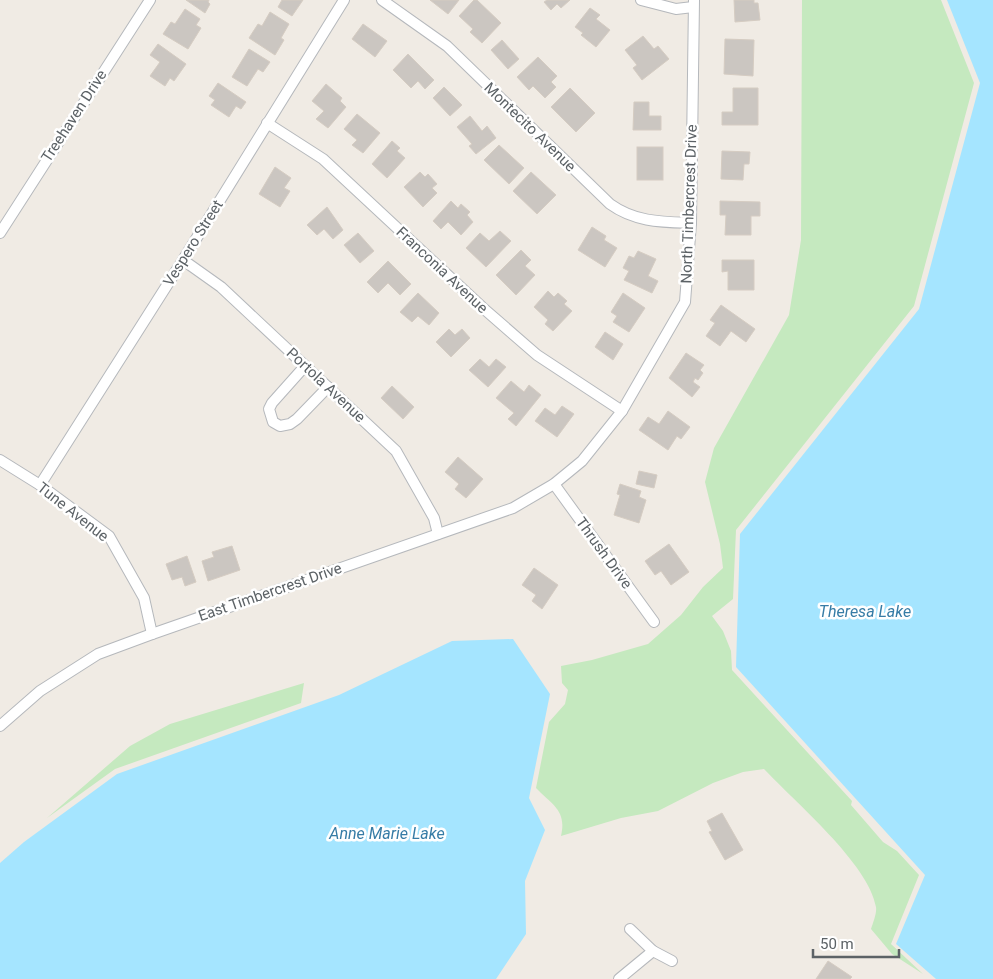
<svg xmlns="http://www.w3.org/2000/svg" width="993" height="979" font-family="Roboto,sans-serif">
	<rect width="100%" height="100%" fill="#f0ebe4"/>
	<g fill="#c5e9bf">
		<path d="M802,0H941L974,83L914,306L736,530L733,599L712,616L723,631L731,651L732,670L852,801L851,805L883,842L897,851L919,875L891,944L923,974L892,954L871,929C873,923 877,913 876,907C869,864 794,801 764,769L743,772L713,783L658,811L621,818L561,836C567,810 552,805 536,788L549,722L565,704L568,690L562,683L561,666L592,660L648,644L681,615L703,587L723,568L720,544L705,482L714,448L789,315L801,240Z"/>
		<polygon points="304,683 301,703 115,769 47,818 130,746 170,724"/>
	</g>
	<g fill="#a5e5ff">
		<polygon points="947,0 993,0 993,979 936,979 896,944 925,875 736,667 740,534 919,309 980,83"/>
		<polygon points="513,639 550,694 529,798 545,830 525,881 526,934 496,979 0,979 0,863 24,842 117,774 339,695 452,641"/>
	</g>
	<g fill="#cbc6c1" stroke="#d5ccc2">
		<polygon points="186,0 209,0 208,2 210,4 205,13"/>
		<polygon points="282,0 303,0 292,16 278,7"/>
		<polygon points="430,0 459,0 448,14"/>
		<polygon points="474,0 477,0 501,23 482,43 470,32 473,29 459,16"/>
		<polygon points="547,0 570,0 561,8 557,4 551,10 544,2"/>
		<polygon points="734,0 754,0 754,3 758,3 760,20 735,22"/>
		<polygon points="590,8 600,15 596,19 610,30 596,47 581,35 583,33 575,27"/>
		<polygon points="185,9 200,19 196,25 201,28 188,49 163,34 171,22 175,24"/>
		<polygon points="270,12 289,24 281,38 284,40 275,55 249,38 258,24 262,26"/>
		<polygon points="363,24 387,41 375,57 352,39"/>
		<polygon points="643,36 654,49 658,46 669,59 642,80 633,68 637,65 625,50"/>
		<polygon points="725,39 754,40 753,76 724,74"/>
		<polygon points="502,40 519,59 508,69 491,50"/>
		<polygon points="158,44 186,64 174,81 170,78 165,86 150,76 160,62 150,55"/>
		<polygon points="249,49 270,62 263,72 258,69 247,86 232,77"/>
		<polygon points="408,54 434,80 425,89 418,81 411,88 393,70"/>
		<polygon points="538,57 557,76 551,82 556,87 545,98 533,86 529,90 517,77"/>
		<polygon points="218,83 246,102 241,109 236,106 229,117 211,105 215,100 209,96"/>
		<polygon points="326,84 342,98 340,101 346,107 328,128 316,119 324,111 312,101"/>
		<polygon points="444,87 462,105 450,116 433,98"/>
		<polygon points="570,88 595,113 576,132 551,107"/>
		<polygon points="733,88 758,88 758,125 722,125 722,112 733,112"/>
		<polygon points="634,102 649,102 649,116 661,116 661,130 633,130"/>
		<polygon points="357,114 380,133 363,153 352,145 357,140 344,129"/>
		<polygon points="470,116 482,131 487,126 496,138 476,154 469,146 472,144 457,127"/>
		<polygon points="392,141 400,148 397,151 405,158 387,178 372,164"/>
		<polygon points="499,145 524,168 509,184 484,160"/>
		<rect x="637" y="147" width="26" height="33"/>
		<polygon points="722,151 750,152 749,164 744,164 743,180 721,179"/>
		<polygon points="275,167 291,178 284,188 290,191 280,207 259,194"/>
		<polygon points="420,172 425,177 428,174 437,184 432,188 437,193 423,207 404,187"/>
		<polygon points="531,172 556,195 537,214 513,191"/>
		<polygon points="451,201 458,208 461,204 470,212 467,215 473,222 461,235 448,222 441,229 433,221"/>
		<polygon points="720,201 760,202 760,216 751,216 751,235 725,235 726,215 720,215"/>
		<polygon points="327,207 343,230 333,239 324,229 317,235 307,225"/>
		<polygon points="592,227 606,236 604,240 617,248 605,267 578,250"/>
		<polygon points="500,231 511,241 486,267 466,248 480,233 489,241"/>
		<polygon points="358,233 374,251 360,263 344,245"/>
		<polygon points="521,250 531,260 525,266 535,275 516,295 496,275"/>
		<polygon points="638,251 656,259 648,276 658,281 652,293 624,280 629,271 623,268 629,256 634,258"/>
		<polygon points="722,260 754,260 754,290 728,290 728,271 722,272"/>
		<polygon points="388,261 411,284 400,295 388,283 378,293 367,282"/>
		<polygon points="548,291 554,297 558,293 567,301 564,304 572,311 553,331 545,324 548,320 534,307"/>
		<polygon points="418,293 439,313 429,325 418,316 412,322 400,312"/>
		<polygon points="623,293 645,308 629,332 613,322 617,316 611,312"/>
		<polygon points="721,305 755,329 746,342 731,331 720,346 706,336 715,323 710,320"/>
		<polygon points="449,329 455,335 462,329 470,338 451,357 436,342"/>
		<polygon points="605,332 623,344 613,360 595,347"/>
		<polygon points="686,353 704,365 700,370 703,373 698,380 695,378 693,382 700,387 692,397 669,378"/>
		<polygon points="480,359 489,367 496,359 506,367 488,387 469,370"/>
		<polygon points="511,381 524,392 529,385 541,395 516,426 508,419 514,413 496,398"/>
		<polygon points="392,386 414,407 403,419 381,398"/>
		<polygon points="562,406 574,414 557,437 535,421 545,408 555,415"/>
		<polygon points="668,411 690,427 681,439 677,436 668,450 639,430 648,417 659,424"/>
		<polygon points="458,457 483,479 466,498 455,489 459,484 445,472"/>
		<polygon points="639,471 657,475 654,488 636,484"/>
		<polygon points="620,484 641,491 639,497 646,500 639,523 614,515 620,495 617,494"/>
		<polygon points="669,544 689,572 671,585 661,571 655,575 645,561"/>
		<polygon points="232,546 240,570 208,581 202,561 214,557 212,552"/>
		<polygon points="187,556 196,582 185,586 182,577 172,580 166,564"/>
		<polygon points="534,568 558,585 542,609 532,601 536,595 522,585"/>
		<polygon points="722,813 743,850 725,860 709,832 712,831 707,821"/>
		<polygon points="828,961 852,977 850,979 816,979"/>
	</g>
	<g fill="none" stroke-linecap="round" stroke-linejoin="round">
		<g stroke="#b5b8bc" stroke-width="12">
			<g id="street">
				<path d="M382,0L447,46L610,204C635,222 661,222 691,223"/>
				<polyline points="641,0 676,9 693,7"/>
				<polyline points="267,123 323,159 483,308 537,355 622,411"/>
				<polyline points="0,233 150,0"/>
				<polyline points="183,260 221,287 396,451 434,518 438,534"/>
				<polyline points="305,366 272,403 269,409 273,422 280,426 290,424 297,419 328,387"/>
				<polyline points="0,460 40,485 109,536 144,598 152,634"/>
				<polyline points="554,484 654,622"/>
				<polyline points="40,485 183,260 344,0"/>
				<polyline points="0,726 40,691 98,654 152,634 513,508 554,484 582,461 622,411 685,302 691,223 694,0"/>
				<polyline points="630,929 653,951 672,961"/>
				<polyline points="619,979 653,951"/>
			</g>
		</g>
		<use href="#street" stroke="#fff" stroke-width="10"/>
	</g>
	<g text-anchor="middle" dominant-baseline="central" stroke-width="5" stroke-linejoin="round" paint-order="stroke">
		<g font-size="15" fill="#5c6266" stroke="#fff">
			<text transform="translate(74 116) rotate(-57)">Treehaven Drive</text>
			<text transform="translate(530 127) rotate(44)">Montecito Avenue</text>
			<text transform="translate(689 204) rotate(-88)">North Timbercrest Drive</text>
			<text transform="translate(193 243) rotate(-58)">Vespero Street</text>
			<text transform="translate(442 270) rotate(43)">Franconia Avenue</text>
			<text transform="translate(326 385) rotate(43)">Portola Avenue</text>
			<text transform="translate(73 512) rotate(38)">Tune Avenue</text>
			<text transform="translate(604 553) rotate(54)">Thrush Drive</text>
			<text transform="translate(270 592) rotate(-19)">East Timbercrest Drive</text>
		</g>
		<g font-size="16" font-style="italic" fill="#367ca6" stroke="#fff">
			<text x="865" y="611">Theresa Lake</text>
			<text x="387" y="833">Anne Marie Lake</text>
		</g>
	</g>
	<path d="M813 949v8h86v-8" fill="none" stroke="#5c6266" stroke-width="2.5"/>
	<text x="820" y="949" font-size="15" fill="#5c6266" stroke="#ffffff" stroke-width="4" paint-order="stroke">50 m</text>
</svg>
